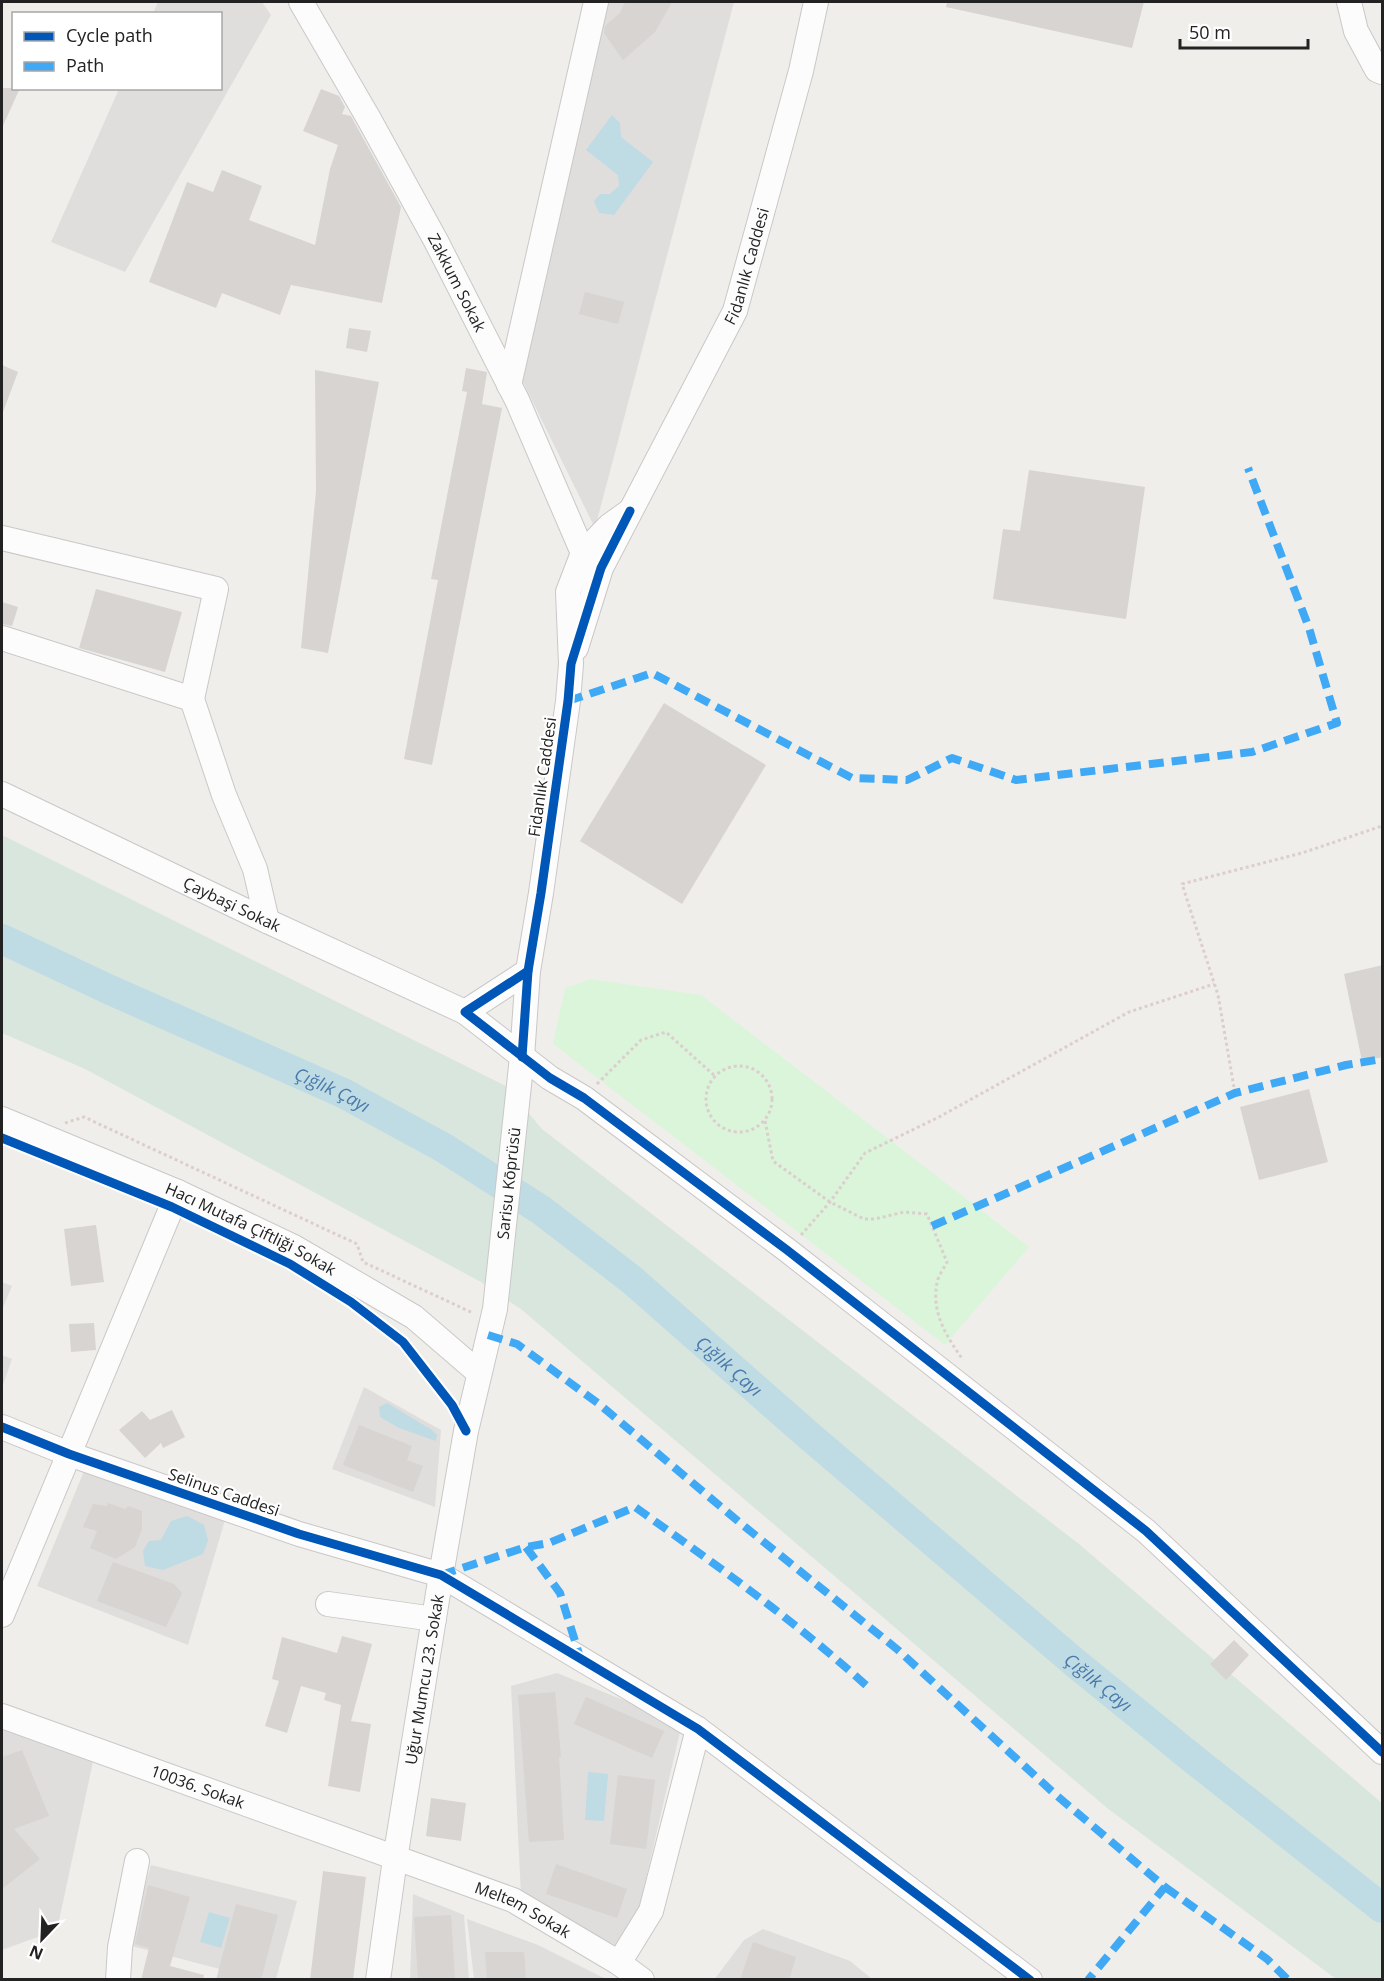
<svg xmlns="http://www.w3.org/2000/svg" width="1384" height="1981" font-family="'Open Sans',sans-serif">
	<rect width="100%" height="100%" fill="#f0eeeb"/>
	<g fill="#dfdedc">
		<polygon points="158,2 262,2 271,15 125,272 51,242 119,89 220,88 220,14 153,13"/>
		<polygon points="605,2 734,2 595,528 519,374"/>
		<polygon points="2,1282 12,1286 2,1310"/>
		<polygon points="2,1355 12,1359 2,1388"/>
		<polygon points="364,1387 441,1430 435,1507 332,1469"/>
		<polygon points="84,1471 225,1520 188,1645 37,1586"/>
		<polygon points="557,1673 665,1717 680,1732 637,1917 617,1946 521,1896 511,1686"/>
		<polygon points="2,1723 94,1757 57,1930 2,1950"/>
		<polygon points="151,1865 297,1901 276,1979 258,1979 128,1945"/>
		<polygon points="413,1894 464,1915 469,1979 410,1980"/>
		<polygon points="467,1919 538,1945 606,1979 474,1979"/>
		<polygon points="763,1929 850,1961 872,1979 714,1980 744,1940"/>
	</g>
	<polygon fill="#d9e6de" points="2,835 506,1086 542,1129 1079,1544 1382,1803 1382,1979 1336,1979 1107,1808 522,1310 481,1282 85,1069 2,1033"/>
	<polygon fill="#daf5da" points="590,979 701,995 1029,1247 945,1345 553,1044 565,988"/>
	<g fill="#bfdbe3">
		<polygon points="612,115 620,123 621,137 653,162 614,215 599,213 594,201 600,194 610,194 619,186 618,175 586,150"/>
		<polygon points="387,1403 432,1430 437,1435 436,1441 399,1428 380,1417 379,1407"/>
		<polygon points="187,1516 204,1525 208,1540 203,1554 163,1570 145,1566 143,1551 149,1541 161,1540 171,1521"/>
		<polygon points="588,1772 608,1774 604,1821 585,1820"/>
		<polygon points="209,1912 230,1918 221,1948 200,1942"/>
	</g>
	<g fill="none" stroke-linecap="round" stroke-linejoin="round">
		<path stroke="#bfdbe3" stroke-width="30" id="s1" d="M2,939L108,989L343,1093L444,1148L541,1210L632,1280L807,1434L1074,1662L1197,1762L1382,1908"/>
	</g>
	<g fill="#d7d4d2">
		<polygon points="625,2 672,2 655,32 623,60 604,33 605,26 620,13"/>
		<polygon points="947,2 1144,2 1132,48 946,7"/>
		<polygon points="2,88 20,88 2,128"/>
		<polygon points="321,89 339,96 345,107 342,114 351,116 401,207 382,303 291,285 280,315 222,293 216,308 149,282 187,182 213,192 222,170 262,186 249,220 315,245 330,169 338,145 303,131"/>
		<polygon points="585,292 624,302 618,324 579,314"/>
		<polygon points="349,328 371,331 367,352 346,348"/>
		<polygon points="2,365 18,372 3,412 2,412"/>
		<polygon points="466,368 487,372 482,404 502,408 432,765 404,759 438,580 431,579 467,392 462,391"/>
		<polygon points="315,370 379,382 328,653 301,648 316,491"/>
		<polygon points="1029,470 1145,487 1126,619 993,599 1003,529 1020,531"/>
		<polygon points="96,589 182,612 165,672 79,648"/>
		<polygon points="2,602 18,607 12,626 2,624"/>
		<polygon points="664,703 766,765 682,904 580,841"/>
		<polygon points="1383,965 1383,1057 1362,1061 1344,974"/>
		<polygon points="1309,1089 1328,1162 1259,1180 1240,1107"/>
		<polygon points="96,1225 104,1282 71,1286 64,1229"/>
		<polygon points="94,1323 96,1350 71,1352 69,1324"/>
		<polygon points="172,1410 185,1437 163,1448 161,1443 145,1458 119,1430 142,1411 150,1420"/>
		<polygon points="359,1425 412,1446 407,1460 423,1466 413,1492 343,1465"/>
		<polygon points="108,1503 125,1509 128,1506 142,1511 142,1529 135,1547 116,1559 90,1548 97,1531 83,1527 93,1504 107,1506"/>
		<polygon points="113,1562 174,1584 182,1593 166,1627 97,1601"/>
		<polygon points="342,1636 372,1644 351,1721 371,1724 360,1792 328,1786 341,1705 324,1700 326,1693 301,1686 287,1733 265,1726 279,1681 272,1679 282,1637 337,1653"/>
		<polygon points="1234,1640 1249,1655 1226,1680 1210,1664"/>
		<polygon points="555,1692 561,1757 559,1757 564,1840 529,1842 518,1695"/>
		<polygon points="586,1697 664,1731 652,1758 574,1724"/>
		<polygon points="22,1750 49,1816 14,1829 40,1859 2,1889 2,1757"/>
		<polygon points="618,1775 655,1780 646,1849 610,1844"/>
		<polygon points="431,1798 466,1803 461,1841 426,1836"/>
		<polygon points="556,1864 627,1889 617,1918 546,1894"/>
		<polygon points="323,1871 366,1877 353,1980 310,1980"/>
		<polygon points="148,1885 190,1897 170,1966 204,1975 203,1980 141,1980 149,1948 135,1944"/>
		<polygon points="236,1904 278,1915 261,1980 216,1980"/>
		<polygon points="451,1915 455,1980 418,1980 414,1917"/>
		<polygon points="753,1942 796,1957 789,1980 740,1980"/>
		<polygon points="485,1952 524,1952 526,1980 487,1980"/>
	</g>
	<g fill="none" stroke-linecap="round" stroke-linejoin="round">
		<g stroke="#c9c8c7" stroke-width="26">
			<g id="minor">
				<path id="s2" d="M301,2L369,119L436,241L517,400L583,553L593,561"/>
				<polyline points="1349,2 1356,31 1377,70 1382,72"/>
				<polyline points="509,385 596,2"/>
				<polyline points="2,538 216,589 192,699 224,795 255,869 267,921"/>
				<polyline points="2,638 192,699"/>
				<path id="s3" d="M576,648L601,568L735,311L801,71L816,2"/>
				<path id="s4" d="M2,794L267,921L465,1012"/>
				<polyline points="528,971 465,1012 550,1078 584,1098 787,1250 1146,1531 1382,1752"/>
				<path id="s5" d="M2,1119L178,1192L294,1247L414,1317L479,1373"/>
				<polyline points="2,1427 69,1454 299,1534 441,1575 698,1729 1030,1980"/>
				<polyline points="328,1604 434,1619"/>
				<polyline points="2,1615 178,1192"/>
				<path id="s6" d="M2,1716L513,1900L619,1963L642,1980"/>
				<polyline points="619,1963 651,1911 698,1729"/>
				<polyline points="118,1980 120,1947 137,1861"/>
				<path id="s7" d="M378,1980L395,1859L441,1575L466,1431L495,1309L522,1057L528,971L541,893L568,701L571,664L568,592L583,553L609,526L630,511"/>
			</g>
		</g>
		<g stroke="#dccecd" stroke-width="3" stroke-dasharray="3 3" stroke-linecap="butt">
			<circle cx="739" cy="1099" r="33"/>
			<polyline points="597,1084 641,1040 666,1032 715,1076"/>
			<polyline points="1235,1093 1218,995 1182,884 1302,853 1382,826"/>
			<path d="M765,1121L773,1161L830,1202L864,1219H875L904,1212L927,1214L947,1262C944,1268 938,1276 937,1283C931,1313 947,1337 963,1360"/>
			<polyline points="65,1123 84,1117 357,1244 363,1262 473,1313"/>
			<polyline points="801,1235 830,1202 865,1153 939,1117 1129,1012 1214,984"/>
		</g>
		<use href="#minor" stroke="#fdfcfc" stroke-width="24"/>
		<g stroke="#3fa9f5" stroke-width="8" stroke-dasharray="15 8" stroke-linecap="butt">
			<polyline points="568,701 652,673 852,778 907,780 952,758 1016,780 1252,752 1337,723 1309,628 1248,468"/>
			<polyline points="932,1226 1235,1093 1346,1065 1382,1059"/>
			<polyline points="488,1335 517,1344 599,1404 739,1522 898,1650 1056,1795 1165,1887 1088,1980"/>
			<polyline points="526,1547 560,1593 580,1657"/>
			<path d="M441,1575L526,1547L549,1543L635,1507C715,1564 795,1621 868,1687"/>
			<polyline points="1165,1887 1267,1959 1288,1980"/>
		</g>
		<g stroke="#fff" stroke-width="13">
			<g id="cycleway">
				<polyline points="528,971 465,1012 550,1078 584,1098 787,1250 1146,1531 1382,1752"/>
				<polyline points="522,1057 528,971 541,893 568,701 571,664 601,568 630,511"/>
				<polyline points="2,1138 172,1207 290,1264 351,1302 403,1342 452,1405 466,1431"/>
				<polyline points="2,1427 69,1454 299,1534 441,1575 698,1729 1030,1980"/>
			</g>
		</g>
		<use href="#cycleway" stroke="#0057b8" stroke-width="9"/>
	</g>
	<g text-anchor="middle" dominant-baseline="central" stroke-width="4.5" stroke-linejoin="round" paint-order="stroke">
		<g font-size="16" fill="#222" stroke="#fff">
			<text stroke="none"><textPath href="#s3" startOffset="420">Fidanlık Caddesi</textPath></text>
			<text stroke="none"><textPath href="#s2" startOffset="321">Zakkum Sokak</textPath></text>
			<text transform="translate(542 777) rotate(-82)">Fidanlık Caddesi</text>
			<text stroke="none"><textPath href="#s4" startOffset="255">Çaybaşi Sokak</textPath></text>
			<text stroke="none"><textPath href="#s7" startOffset="808">Sarisu Kōprüsü</textPath></text>
			<text stroke="none"><textPath href="#s5" startOffset="272">Hacı Mutafa Çiftliği Sokak</textPath></text>
			<text transform="translate(224 1492) rotate(19)">Selinus Caddesi</text>
			<text stroke="none"><textPath href="#s7" startOffset="304">Uğur Mumcu 23. Sokak</textPath></text>
			<text stroke="none"><textPath href="#s6" startOffset="208">10036. Sokak</textPath></text>
			<text stroke="none"><textPath href="#s6" startOffset="556">Meltem Sokak</textPath></text>
		</g>
		<g font-size="18" font-style="italic" fill="#4a7aab" stroke="#fff">
			<text stroke="none"><textPath href="#s1" startOffset="363">Çığlık Çayı</textPath></text>
			<text stroke="none"><textPath href="#s1" startOffset="849">Çığlık Çayı</textPath></text>
			<text stroke="none"><textPath href="#s1" startOffset="1335">Çığlık Çayı</textPath></text>
		</g>
	</g>
	<rect width="1384" height="1981" fill="none" stroke="#222222" stroke-width="6"/>
	<rect x="12" y="12" width="210" height="78" fill="#ffffff" stroke="#a7a7a7" stroke-width="1.5"/>
	<rect x="24" y="32" width="30" height="9" fill="#0057b8" stroke="#a7a7a7" stroke-width="1.5"/>
	<text x="66" y="42" font-size="18" fill="#222222">Cycle path</text>
	<rect x="24" y="62" width="30" height="9" fill="#3fa9f5" stroke="#a7a7a7" stroke-width="1.5"/>
	<text x="66" y="72" font-size="18" fill="#222222">Path</text>
	<g transform="translate(42 1939) rotate(203)" stroke="#ffffff" stroke-width="4.5" paint-order="stroke">
	<path d="M0-4.5L10 22L0 15L-10 22Z" fill="#222222"/>
	<text y="-9" font-size="16" font-weight="bold" text-anchor="middle" fill="#222222">N</text>
	</g>
	<path d="M1180 39v9h128v-9" fill="none" stroke="#222222" stroke-width="3"/>
	<text x="1189" y="39" font-size="18" fill="#222222" stroke="#ffffff" stroke-width="4.5" paint-order="stroke">50 m</text>
</svg>
